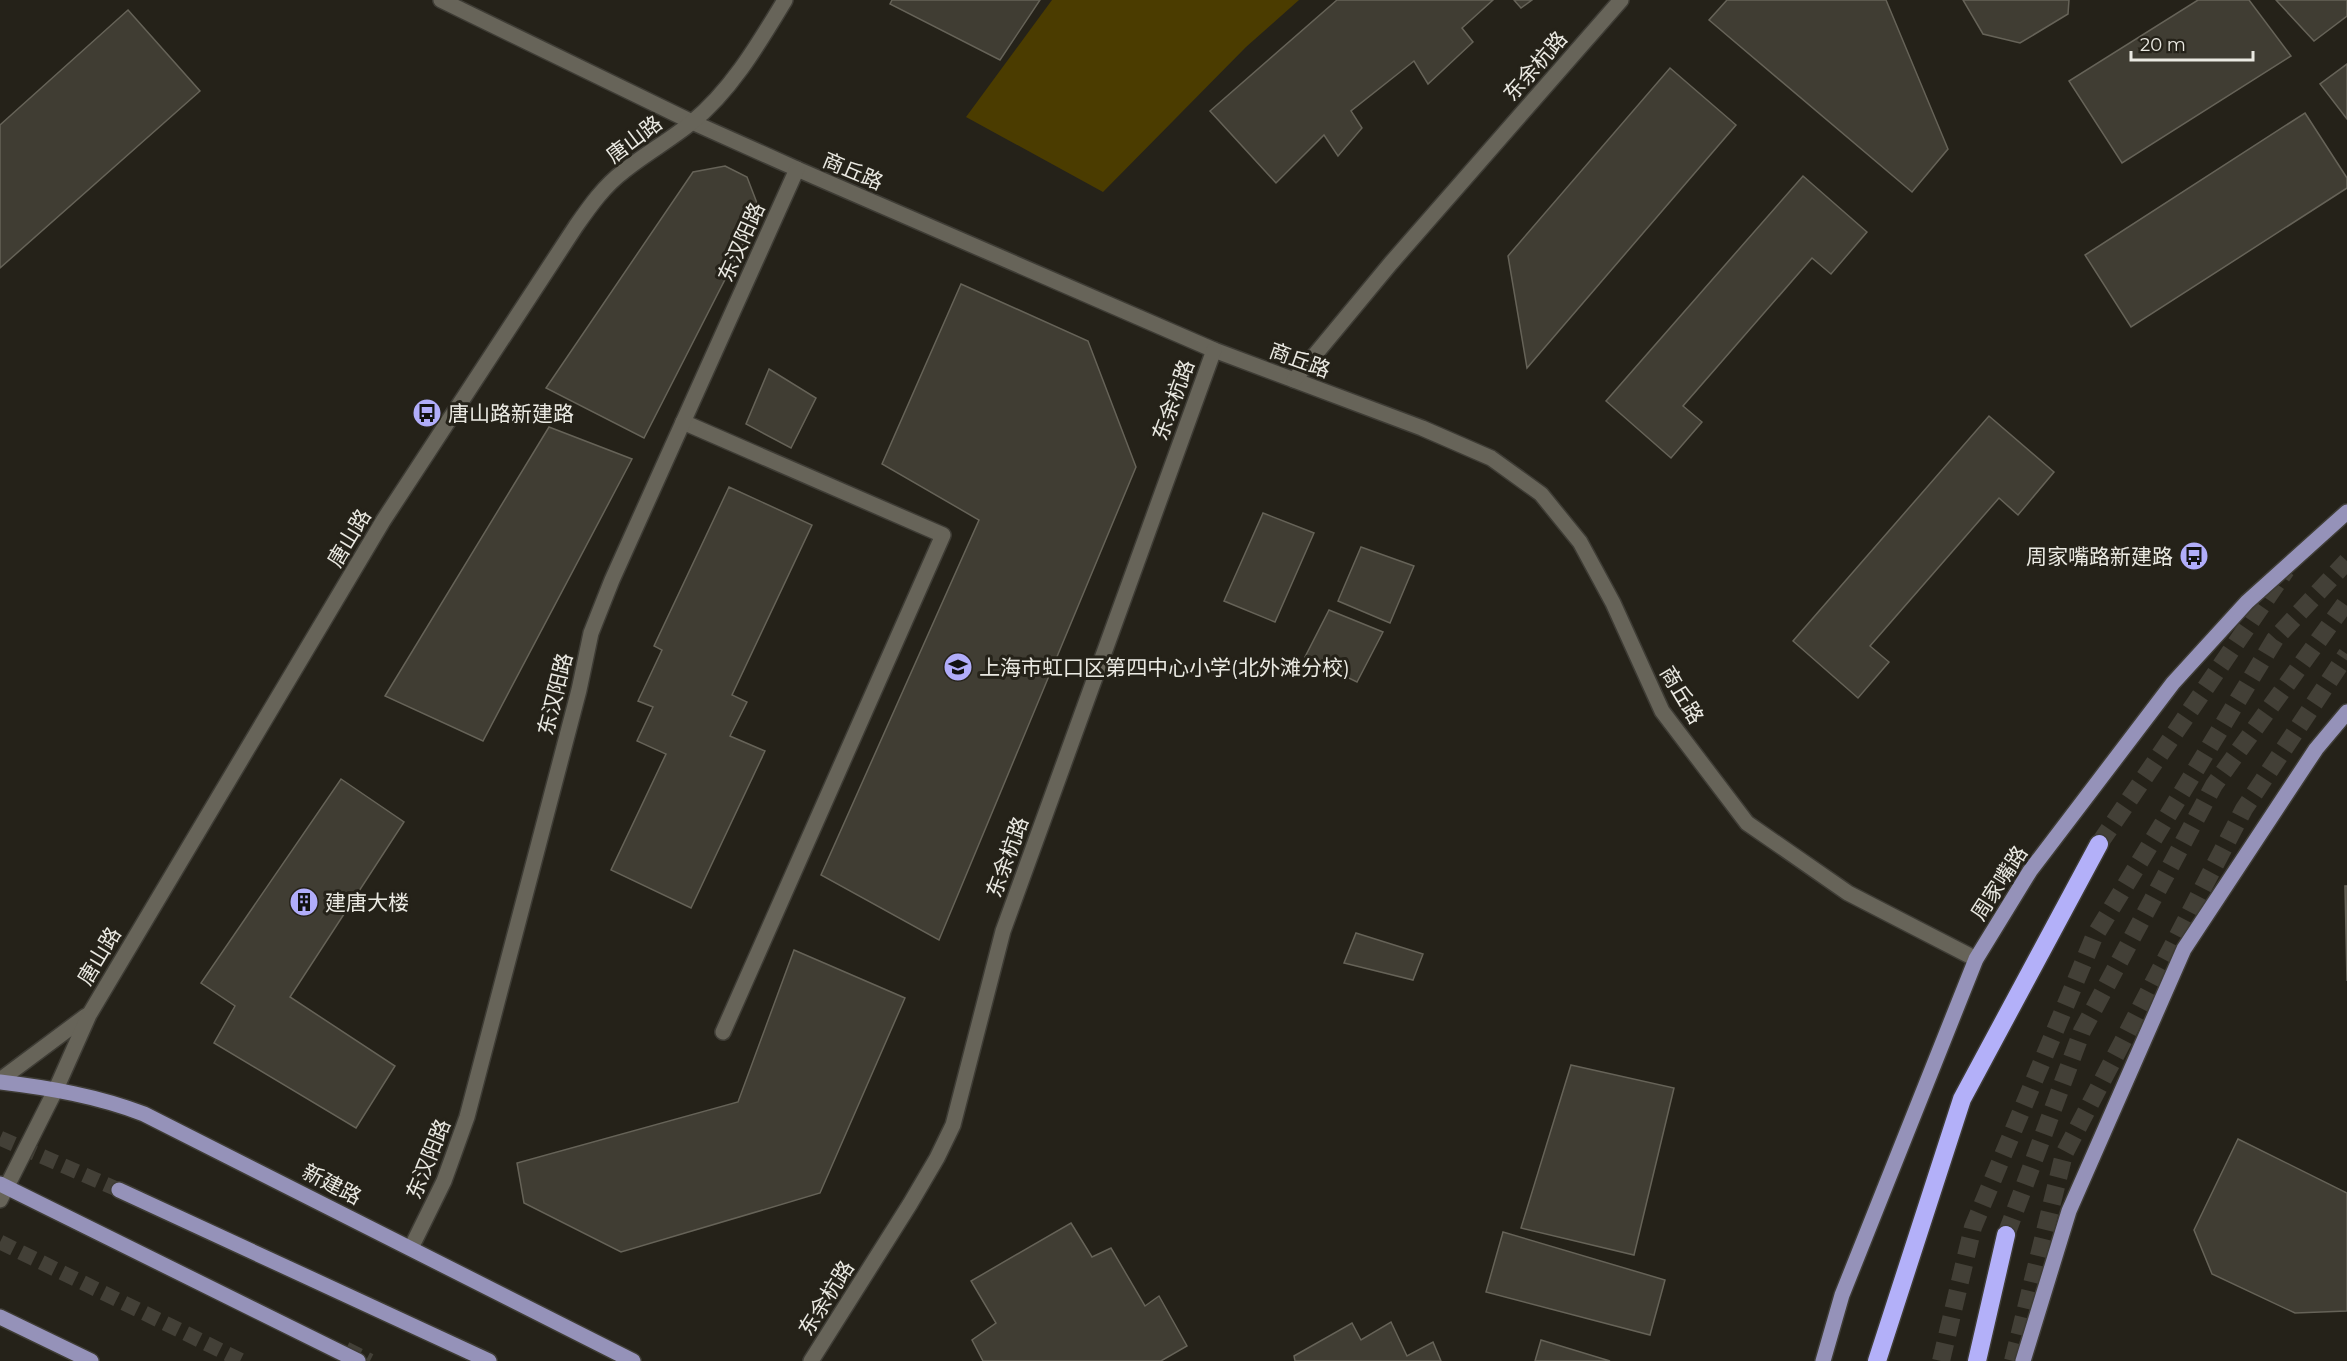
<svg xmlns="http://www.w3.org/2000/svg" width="2347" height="1361" font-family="Montserrat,'Noto Sans SC',sans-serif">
	<rect width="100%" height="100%" fill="#252219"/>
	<polygon fill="#4b3c00" points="1052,0 1299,0 1246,47 1103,192 966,117"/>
	<g fill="#403d33" stroke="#666358" stroke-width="1.5">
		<polygon points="892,0 1040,0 1000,60 890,4"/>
		<polygon points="1337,0 1493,0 1462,28 1473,42 1428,84 1414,61 1351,111 1362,128 1338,156 1324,135 1276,183 1210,111"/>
		<polygon points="1514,0 1532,0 1521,8"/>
		<polygon points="1727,0 1886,0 1948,149 1912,192 1709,20"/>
		<polygon points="1963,0 2069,0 2068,14 2020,43 1983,34"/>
		<polygon points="2198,0 2249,0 2291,56 2122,163 2069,81"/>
		<polygon points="2276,0 2347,0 2347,16 2314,41"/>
		<polygon points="128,10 200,91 0,268 0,125"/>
		<polygon points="2347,64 2347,119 2320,84"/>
		<polygon points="1670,68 1736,125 1527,368 1508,256"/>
		<polygon points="2305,113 2347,178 2347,188 2131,327 2085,255"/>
		<polygon points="725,166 747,177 760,211 644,438 546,388 693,172"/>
		<polygon points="1803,176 1867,232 1831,274 1812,258 1683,406 1702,422 1671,458 1606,401"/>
		<polygon points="961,284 1088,341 1136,467 939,940 821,875 979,520 882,464"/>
		<polygon points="769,369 816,398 791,448 746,424"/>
		<polygon points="1989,416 2054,472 2018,515 1999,498 1870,646 1889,662 1858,698 1793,641"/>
		<polygon points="549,427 632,459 483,741 385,696"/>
		<polygon points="729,487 812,525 732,695 747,702 730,736 765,751 691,908 611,870 666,754 637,741 653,707 638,701 662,650 654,646"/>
		<polygon points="1263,513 1314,533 1275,622 1224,601"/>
		<polygon points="1361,547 1414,566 1390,623 1338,601"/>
		<polygon points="1329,610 1383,632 1357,682 1305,657"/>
		<polygon points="341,779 404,822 290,997 395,1066 356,1128 214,1043 235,1006 201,983"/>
		<polygon points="2345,886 2347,886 2347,981"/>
		<polygon points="1356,933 1423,954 1413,980 1344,963"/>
		<polygon points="794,950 905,998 820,1193 621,1252 524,1203 517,1163 738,1102"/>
		<polygon points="1571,1065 1674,1088 1634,1255 1521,1228"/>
		<polygon points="2238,1139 2347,1193 2347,1311 2295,1313 2212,1274 2194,1230"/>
		<polygon points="1071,1223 1092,1257 1111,1248 1145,1306 1159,1296 1187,1346 1161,1361 983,1361 972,1340 996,1323 971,1281"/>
		<polygon points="1503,1232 1665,1280 1650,1335 1486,1292"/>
		<polygon points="1391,1322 1407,1356 1433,1342 1441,1361 1295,1361 1294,1356 1352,1323 1361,1340"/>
		<polygon points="1541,1340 1610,1361 1535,1361"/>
	</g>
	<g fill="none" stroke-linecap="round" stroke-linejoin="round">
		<g stroke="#434037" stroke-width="15" stroke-dasharray="15 8" stroke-linecap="butt">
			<polyline points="0,1138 119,1190"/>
			<polyline points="0,1242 242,1361"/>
			<polyline points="346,1349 370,1361"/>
		</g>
		<g stroke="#434037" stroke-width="18" stroke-dasharray="18 9" stroke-linecap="butt">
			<polyline points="2099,844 2286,570"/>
			<polyline points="2006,1235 2082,1031 2214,785 2347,601"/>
			<polyline points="1941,1361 1973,1227 2094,937 2275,639 2347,561"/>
			<polyline points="2013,1361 2064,1154 2244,809 2347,654"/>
		</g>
		<g stroke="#3e3c35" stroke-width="18">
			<g id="minor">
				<polyline points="441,0 692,122 797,169 1214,350 1422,428 1491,458 1541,494 1580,542 1613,603 1662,711 1747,823 1848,893 1976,959"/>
				<polyline points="1294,380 1391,263 1621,0"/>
				<polyline points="683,422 943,535 723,1032"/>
				<polyline points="0,1080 86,1016"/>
				<path d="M0,1200L56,1089L89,1015L383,521L576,226C590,206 604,186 624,171C645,154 670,140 691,123C731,91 759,43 785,0"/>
				<polyline points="411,1248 444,1181 467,1117 579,690 591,633 612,580 797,169"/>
				<polyline points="811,1361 910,1204 937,1158 953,1125 1003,931 1214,350"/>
			</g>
		</g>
		<g stroke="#3e3c35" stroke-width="18">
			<g id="major">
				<path d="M0,1082C50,1088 97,1096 144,1114L633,1361"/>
				<polyline points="0,1184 358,1361"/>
				<polyline points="119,1190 489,1361"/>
				<polyline points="0,1317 91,1361"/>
				<polyline points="1823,1361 1842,1295 1976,959 2030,871 2173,683 2247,602 2347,512"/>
				<polyline points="2023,1361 2069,1211 2184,949 2316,749 2347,712"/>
			</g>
		</g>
		<g stroke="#3e3c35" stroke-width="21">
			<g id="highway">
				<polyline points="1877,1361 1962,1099 2099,844"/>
				<polyline points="1977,1361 2006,1235"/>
			</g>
		</g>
		<use href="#minor" stroke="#676459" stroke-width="15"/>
		<use href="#major" stroke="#9592b9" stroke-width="15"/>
		<use href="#highway" stroke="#b3b0f9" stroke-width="18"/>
	</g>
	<defs>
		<g id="bus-disc" transform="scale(1.5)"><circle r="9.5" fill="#b1adfa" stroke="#252219"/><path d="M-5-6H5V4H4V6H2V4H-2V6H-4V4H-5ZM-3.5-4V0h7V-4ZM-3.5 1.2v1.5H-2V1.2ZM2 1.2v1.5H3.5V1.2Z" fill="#111"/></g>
		<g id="school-disc" transform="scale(1.5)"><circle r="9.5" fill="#b1adfa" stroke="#252219"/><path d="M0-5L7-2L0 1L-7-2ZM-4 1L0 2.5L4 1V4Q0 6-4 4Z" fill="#111"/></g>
		<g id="building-disc" transform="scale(1.5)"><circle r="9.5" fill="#b1adfa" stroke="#252219"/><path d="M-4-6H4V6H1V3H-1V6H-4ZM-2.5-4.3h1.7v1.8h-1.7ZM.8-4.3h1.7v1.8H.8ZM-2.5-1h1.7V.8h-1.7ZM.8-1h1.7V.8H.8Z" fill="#111"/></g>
	</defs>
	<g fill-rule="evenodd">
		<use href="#bus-disc" x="427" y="413"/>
		<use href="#bus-disc" x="2194" y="556"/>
		<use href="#school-disc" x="958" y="667"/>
		<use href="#building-disc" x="304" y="902"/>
	</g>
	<g text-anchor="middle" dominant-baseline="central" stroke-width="6" stroke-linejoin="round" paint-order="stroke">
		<g font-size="21" fill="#eae9e2" stroke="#252219">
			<text transform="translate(1535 66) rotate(-49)">东余杭路</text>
			<text transform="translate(634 139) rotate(-37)">唐山路</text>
			<text transform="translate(853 171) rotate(23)">商丘路</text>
			<text transform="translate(741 242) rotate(-66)">东汉阳路</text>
			<text transform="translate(1300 360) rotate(20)">商丘路</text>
			<text transform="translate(1173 400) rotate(-70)">东余杭路</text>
			<text transform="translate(349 538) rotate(-59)">唐山路</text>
			<text transform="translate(555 694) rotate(-76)">东汉阳路</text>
			<text transform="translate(1682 695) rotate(59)">商丘路</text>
			<text transform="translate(1007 857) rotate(-70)">东余杭路</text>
			<text transform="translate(1999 883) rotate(-57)">周家嘴路</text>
			<text transform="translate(99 956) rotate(-59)">唐山路</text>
			<text transform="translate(428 1159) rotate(-68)">东汉阳路</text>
			<text transform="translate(332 1184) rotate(27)">新建路</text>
			<text transform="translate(826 1298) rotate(-58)">东余杭路</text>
		</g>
		<g font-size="21" fill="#eae9e2" stroke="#252219" text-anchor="start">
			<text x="448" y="413">唐山路新建路</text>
			<text x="2173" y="556" text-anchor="end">周家嘴路新建路</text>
			<text x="979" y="667">上海市虹口区第四中心小学(北外滩分校)</text>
			<text x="325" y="902">建唐大楼</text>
		</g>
	</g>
	<path d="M2131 51v9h122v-9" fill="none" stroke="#eae9e2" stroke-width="3"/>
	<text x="2140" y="51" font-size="18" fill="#eae9e2" stroke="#252219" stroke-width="4.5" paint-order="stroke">20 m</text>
</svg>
